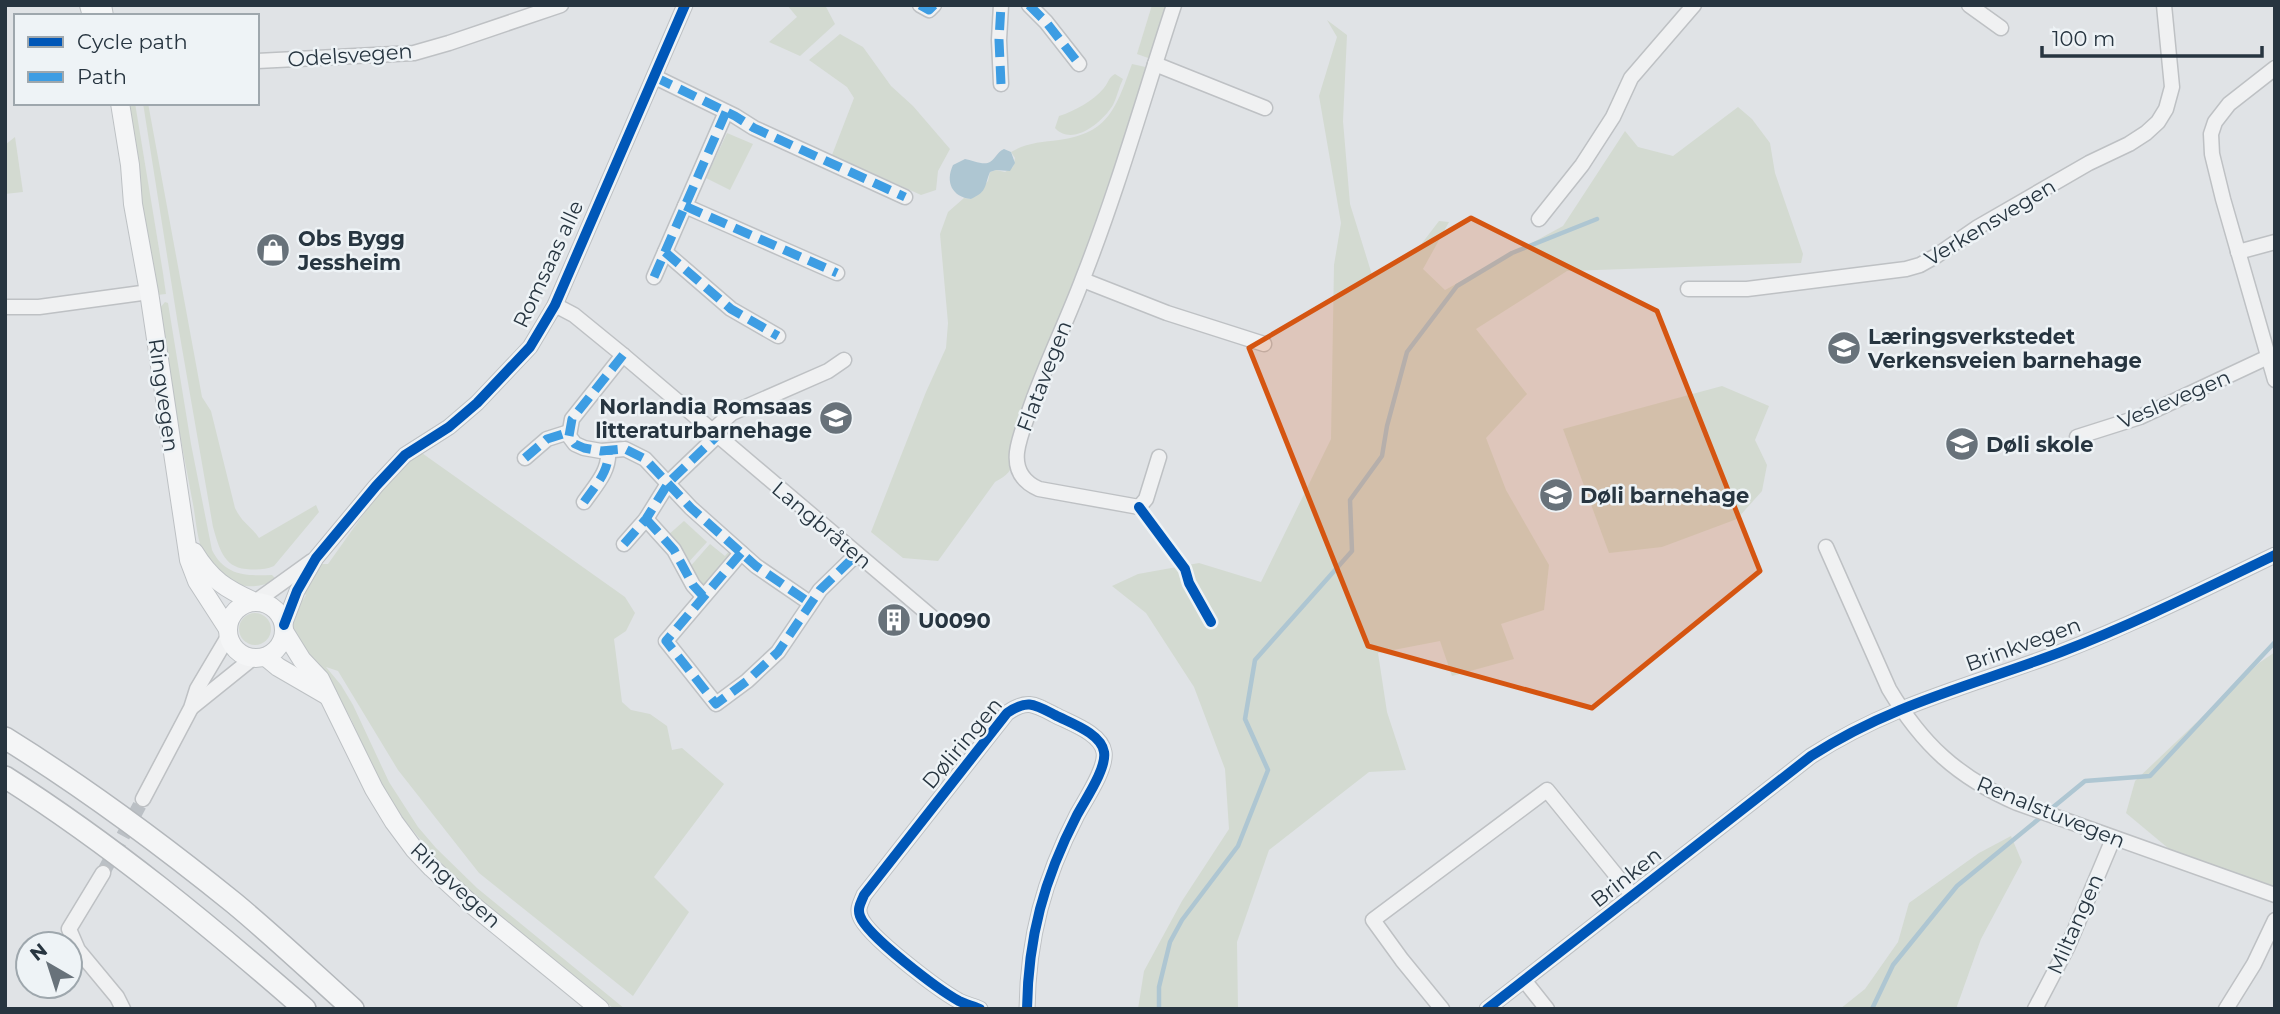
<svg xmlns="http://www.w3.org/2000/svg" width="2280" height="1014" font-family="Montserrat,sans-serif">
	<rect width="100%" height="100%" fill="#e0e3e6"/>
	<g fill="#d3dad1">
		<polygon points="787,5 825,5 835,24 800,56 769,42 797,17"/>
		<polygon points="1152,5 1169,5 1151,59 1137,54"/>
		<polygon points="1327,20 1347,35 1343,121 1350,204 1373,278 1416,251 1439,221 1449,222 1423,269 1445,290 1563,226 1625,131 1638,147 1673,156 1738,107 1752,119 1770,143 1775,173 1803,254 1801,263 1567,271 1476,329 1527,394 1486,438 1506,490 1549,565 1544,610 1501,624 1514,659 1452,676 1440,641 1378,653 1387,712 1406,770 1369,772 1269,850 1237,942 1238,1009 1138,1009 1144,971 1182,901 1229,829 1225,769 1194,687 1146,613 1112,586 1138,574 1199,563 1261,582 1331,439 1334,265 1341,223 1319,96 1337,37"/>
		<polygon points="840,34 863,47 891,86 913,106 950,149 938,171 936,190 921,195 832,155 854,98 847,87 809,60"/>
		<path d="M1132,64L1150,68L1080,271L1056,323L1012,450C1015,468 1010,474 995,482L938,561L903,558L871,532L926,392L946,348L948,323L940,234L948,212L964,198L971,199L988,181L990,172L996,170L1005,172L1013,167L1015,158L1011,152C1026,143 1042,142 1059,140C1110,133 1116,107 1132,64Z"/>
		<path d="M1115,74L1123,79C1119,87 1117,97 1113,105C1102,123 1072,147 1055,128L1059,116C1075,111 1093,101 1104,88C1109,82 1108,78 1115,74Z"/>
		<polygon points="124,103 135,103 163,273 166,294 157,295"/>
		<path d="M143,103H148L202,397L211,411L235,508C242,523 251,526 259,538L316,505L319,512L274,566C265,570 256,570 246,569C223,567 219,547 213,527L178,325Z"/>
		<polygon points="727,133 753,144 730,190 706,178"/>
		<polygon points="15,137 23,192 5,194 5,145"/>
		<path d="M165,302L168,303L191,444L212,550C225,576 246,576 272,575L277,580C247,594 222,584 205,556C197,542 196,520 193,504C180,439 170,374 159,309Z"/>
		<polygon points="1722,386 1769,406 1755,440 1767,465 1762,491 1737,519 1662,547 1609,553 1563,429"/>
		<polygon points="412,446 625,597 635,613 626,631 614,639 622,702 631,710 650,714 667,726 672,750 682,748 724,784 654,877 689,912 633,996 479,873 398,770 338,671 326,667 341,685 353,705 389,782 418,827 436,848 477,888 625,1009 614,1009 465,887 433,855 397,811 387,794 369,759 351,719 334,690 308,660 270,647 268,649 295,610 300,599 303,600 306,595 303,593 322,564 328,564"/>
		<polygon points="684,521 707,542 686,565 667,536"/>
		<polygon points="710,544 725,556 730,550 732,553 703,587 688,569"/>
		<circle cx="255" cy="629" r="16"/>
		<polygon points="2275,652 2275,902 2180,858 2126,813 2135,781 2259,663"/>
		<polygon points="2011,836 2022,862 1981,939 1956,1009 1840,1009 1865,989 1898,942 1909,903 1979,853"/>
	</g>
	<path fill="#aec6d2" d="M1004,149L1011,152L1015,163L1010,171L996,170L990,172C984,186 988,191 971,199C952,197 945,182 953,165L965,159C972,160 984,166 990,162C996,158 997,152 1004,149Z"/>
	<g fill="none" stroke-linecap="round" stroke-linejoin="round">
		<g stroke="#aec6d2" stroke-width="4.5">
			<polyline points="1159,1009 1159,987 1170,942 1182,920 1238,846 1268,770 1245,719 1255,660 1352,551 1350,500 1382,456 1387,426 1407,352 1457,286 1512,253 1597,219"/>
			<polyline points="1872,1009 1893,965 1957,886 2085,781 2150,776 2275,642"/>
		</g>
		<polyline stroke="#bbc0c5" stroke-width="14" stroke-dasharray="14 7" stroke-linecap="butt" points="103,873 143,799"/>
		<g stroke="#bec1c4" stroke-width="17">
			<g id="minor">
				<polyline points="920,5 929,10 934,5"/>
				<polyline points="1029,5 1046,22 1079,64"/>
				<polyline points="1969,5 2001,28"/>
				<polyline points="257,61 414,53 449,43 561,5"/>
				<polyline points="1155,64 1265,108"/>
				<polyline points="2275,68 2229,104 2215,122 2211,134 2212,154 2223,199 2275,380"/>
				<polyline points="655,77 735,116 754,128 905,197"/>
				<polyline points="1001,84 999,40 1001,5"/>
				<polyline points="685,206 837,273"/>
				<polyline points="1539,219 1582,165 1613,117 1631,78 1694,5"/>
				<polyline points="665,252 731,309 778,336"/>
				<polyline points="2238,252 2275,242"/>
				<polyline points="654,277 726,112"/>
				<polyline points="1083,280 1167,313 1264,344"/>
				<polyline points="1688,289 1747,289 1906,269 1920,265 1936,256 1978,227 2089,163 2129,144 2146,133 2158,122 2166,109 2172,87 2164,5"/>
				<polyline points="555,305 574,315 623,355 933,618"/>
				<polyline points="5,307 39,307 149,292"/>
				<polyline points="623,355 572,419 569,436 575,444 584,448 601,451 625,449 645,459 691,508 756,566 810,603"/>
				<polyline points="712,431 732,413 828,371 844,360"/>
				<polyline points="2077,437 2140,417 2268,357"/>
				<path d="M1159,457L1146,499L1139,507L1039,489C1023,482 1015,470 1017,452C1019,436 1026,421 1031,406C1046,363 1067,321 1083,278C1118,189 1144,96 1174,5"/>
				<polyline points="525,458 547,439 569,432"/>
				<path d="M584,502C595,486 610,471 608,451"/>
				<polyline points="646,519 674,550 693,585 703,596"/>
				<polyline points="624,544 646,519 669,482 718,435"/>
				<path d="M1826,547L1889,689C1922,744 1957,777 2017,803L2275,895"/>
				<polyline points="741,553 666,641 716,704 747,681 778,652 820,590 857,554"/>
				<polyline points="255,602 312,561"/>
				<polyline points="284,625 297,591 316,558 376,486 405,455 449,427 477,403 530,347 555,305 685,5"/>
				<polyline points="192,707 253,658"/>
				<polyline points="143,799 191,708 197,689 229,635"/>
				<polyline points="103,873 69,929 78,950 117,997 123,1009"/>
				<polyline points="1524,980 1547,1009"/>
				<path d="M980,1009C973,1006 965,1004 959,1001C939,990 867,936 860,916C857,908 861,903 864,895L1007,713C1027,699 1034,704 1055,715C1070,723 1101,733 1104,752C1107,768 1085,800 1077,815C1044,879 1028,937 1027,1009"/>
				<polyline points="1442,1009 1402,960 1373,920 1547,790 1633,896"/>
				<path d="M1487,1009L1811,756C1891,704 1974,685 2061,652C2134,624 2204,589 2275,555"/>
				<polyline points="2035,1009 2068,946 2113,839"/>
				<polyline points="2226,1009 2254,964 2275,920"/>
			</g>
		</g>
		<g stroke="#bdc1c4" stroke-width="20">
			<g id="major">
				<polyline points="89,5 92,16"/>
				<polyline points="102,5 104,16"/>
				<polyline points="120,103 130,165 133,204 149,292 189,560 197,581 228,629"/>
				<path d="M194,552C211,580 226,589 255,602"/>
				<circle cx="256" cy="630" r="28"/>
				<polyline points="284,631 302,660 320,679 374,789 394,822 414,849 432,868 470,903 600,1009"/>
				<polyline points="266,657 278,667 328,696"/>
			</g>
		</g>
		<g stroke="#b3b7bb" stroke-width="24">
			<g id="highway">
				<path d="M5,738C84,787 161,844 234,903C275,937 314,974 353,1009"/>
				<path d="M5,777C112,845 210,926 305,1009"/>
			</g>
		</g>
		<use href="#minor" stroke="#f0f1f2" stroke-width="14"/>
		<use href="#major" stroke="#f4f5f6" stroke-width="18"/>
		<use href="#highway" stroke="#f4f5f6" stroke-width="21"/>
		<g stroke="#3d9de3" stroke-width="9" stroke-dasharray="18 9" stroke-linecap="butt">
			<polyline points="920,5 929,10 934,5"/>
			<polyline points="1029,5 1046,22 1079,64"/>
			<polyline points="655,77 735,116 754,128 905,197"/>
			<polyline points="1001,84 999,40 1001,5"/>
			<polyline points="685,206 837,273"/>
			<polyline points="665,252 731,309 778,336"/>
			<polyline points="654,277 726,112"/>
			<polyline points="623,355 572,419 569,436 575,444 584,448 601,451 625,449 645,459 691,508 756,566 810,603"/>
			<polyline points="525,458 547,439 569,432"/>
			<path d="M584,502C595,486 610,471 608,451"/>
			<polyline points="646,519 674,550 693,585 703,596"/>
			<polyline points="624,544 646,519 669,482 718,435"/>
			<polyline points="741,553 666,641 716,704 747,681 778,652 820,590 857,554"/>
		</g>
		<g stroke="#eef3f6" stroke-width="15">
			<g id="cycleway">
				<polyline points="1139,507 1185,569 1189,583 1211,622"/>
				<polyline points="284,625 297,591 316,558 376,486 405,455 449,427 477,403 530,347 555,305 685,5"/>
				<path d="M980,1009C973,1006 965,1004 959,1001C939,990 867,936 860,916C857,908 861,903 864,895L1007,713C1027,699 1034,704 1055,715C1070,723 1101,733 1104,752C1107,768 1085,800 1077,815C1044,879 1028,937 1027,1009"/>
				<path d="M1487,1009L1811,756C1891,704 1974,685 2061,652C2134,624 2204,589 2275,555"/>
			</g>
		</g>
		<use href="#cycleway" stroke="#0057b8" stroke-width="10"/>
	</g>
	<path fill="#d55511" fill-opacity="0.2" stroke="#d55511" stroke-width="5" stroke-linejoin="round" d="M1471,218L1657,311L1760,571L1592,708L1368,646L1249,348Z"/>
	<defs>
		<g id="shop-disc" transform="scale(1.75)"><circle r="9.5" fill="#68727a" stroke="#eef3f6"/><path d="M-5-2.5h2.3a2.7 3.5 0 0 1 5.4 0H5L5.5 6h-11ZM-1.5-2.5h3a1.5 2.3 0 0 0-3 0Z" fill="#fff"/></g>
		<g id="school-disc" transform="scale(1.75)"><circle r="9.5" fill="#68727a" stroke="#eef3f6"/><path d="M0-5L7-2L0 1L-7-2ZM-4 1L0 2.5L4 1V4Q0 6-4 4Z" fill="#fff"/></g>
		<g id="building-disc" transform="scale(1.75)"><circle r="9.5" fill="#68727a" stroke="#eef3f6"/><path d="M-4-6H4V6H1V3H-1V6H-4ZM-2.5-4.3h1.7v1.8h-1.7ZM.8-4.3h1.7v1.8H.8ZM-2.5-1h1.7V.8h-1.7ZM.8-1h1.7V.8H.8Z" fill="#fff"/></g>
	</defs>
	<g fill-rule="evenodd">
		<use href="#shop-disc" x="273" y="250"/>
		<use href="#school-disc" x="1844" y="348"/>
		<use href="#school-disc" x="836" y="418"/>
		<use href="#school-disc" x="1962" y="444"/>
		<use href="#school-disc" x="1556" y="495"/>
		<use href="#building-disc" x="894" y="620"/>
	</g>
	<g text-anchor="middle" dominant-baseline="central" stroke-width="5" stroke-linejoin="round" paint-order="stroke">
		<g font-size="21" fill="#273540" stroke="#eef3f6">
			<text transform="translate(350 55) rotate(-4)">Odelsvegen</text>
			<text transform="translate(1990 222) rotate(-31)">Verkensvegen</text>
			<text transform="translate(548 264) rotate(-65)">Romsaas alle</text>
			<text transform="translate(1044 376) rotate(-69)">Flatavegen</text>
			<text transform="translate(164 395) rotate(82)">Ringvegen</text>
			<text transform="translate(2174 399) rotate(-23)">Veslevegen</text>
			<text transform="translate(822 525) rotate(40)">Langbråten</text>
			<text transform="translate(2023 644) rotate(-20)">Brinkvegen</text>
			<text transform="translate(962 743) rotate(-50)">Døliringen</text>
			<text transform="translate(2051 812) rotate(22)">Renalstuvegen</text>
			<text transform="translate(1626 877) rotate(-38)">Brinken</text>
			<text transform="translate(456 885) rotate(43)">Ringvegen</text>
			<text transform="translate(2075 924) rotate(-66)">Miltangen</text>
		</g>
		<g font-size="21" font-weight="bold" fill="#273540" stroke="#eef3f6" text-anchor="start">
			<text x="298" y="238">Obs Bygg<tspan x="298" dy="24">Jessheim</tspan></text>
			<text x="1868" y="336">Læringsverkstedet<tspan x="1868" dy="24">Verkensveien barnehage</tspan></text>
			<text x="812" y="406" text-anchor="end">Norlandia Romsaas<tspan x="812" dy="24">litteraturbarnehage</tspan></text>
			<text x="1986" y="444">Døli skole</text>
			<text x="1580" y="495">Døli barnehage</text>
			<text x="918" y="620">U0090</text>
		</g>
	</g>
	<rect width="2280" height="1014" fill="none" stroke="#273540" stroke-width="14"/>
	<rect x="14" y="14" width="245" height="91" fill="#eef3f6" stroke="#9ea7ad" stroke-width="2"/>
	<rect x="28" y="37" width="35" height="10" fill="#0057b8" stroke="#9ea7ad" stroke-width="2"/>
	<text x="77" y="49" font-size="21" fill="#273540">Cycle path</text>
	<rect x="28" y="72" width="35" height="10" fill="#3d9de3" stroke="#9ea7ad" stroke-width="2"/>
	<text x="77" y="84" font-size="21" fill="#273540">Path</text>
	<g transform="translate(49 965) rotate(321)"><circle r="33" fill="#eef3f6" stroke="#9ea7ad" stroke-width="2"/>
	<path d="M0-5L12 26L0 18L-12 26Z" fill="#68727a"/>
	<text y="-10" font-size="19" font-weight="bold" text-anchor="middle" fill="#273540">N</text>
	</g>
	<path d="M2042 46v10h220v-10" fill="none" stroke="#273540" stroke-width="3.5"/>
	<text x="2052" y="46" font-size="21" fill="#273540" stroke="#eef3f6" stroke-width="5" paint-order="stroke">100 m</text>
</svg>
